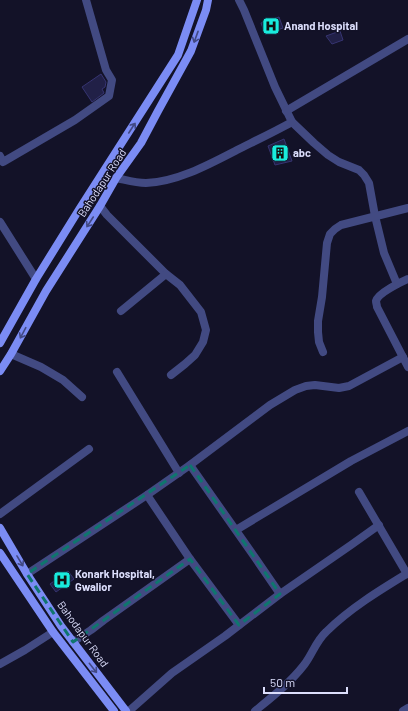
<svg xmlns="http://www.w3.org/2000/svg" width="408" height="711" viewBox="0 0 408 711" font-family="Barlow,sans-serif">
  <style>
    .building { fill: #212047; stroke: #363471 }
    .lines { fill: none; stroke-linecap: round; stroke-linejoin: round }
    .minor { stroke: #424a82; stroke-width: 8 }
    .tertiary { stroke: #424a82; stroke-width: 8 }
    .secondary { stroke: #7b8cf4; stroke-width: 8 }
    .oneway { stroke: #424984 }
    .marked { fill: none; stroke: #0f766e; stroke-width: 3; stroke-dasharray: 8 5; stroke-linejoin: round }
    .labels { text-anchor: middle; stroke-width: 3; stroke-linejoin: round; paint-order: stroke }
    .poi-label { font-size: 11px; font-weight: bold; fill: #dcdefc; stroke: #131228; text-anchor: start }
    .street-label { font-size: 11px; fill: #dcdefc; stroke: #131228 }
  </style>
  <rect width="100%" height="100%" fill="#131228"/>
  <g class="building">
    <polygon points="279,17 283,28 265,34 261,23"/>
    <polygon points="340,31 343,40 332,44 326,36"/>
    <polygon points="101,74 106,82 105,87 102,89 104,93 92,102 82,87"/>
    <polygon points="284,139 292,161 275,165 268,146"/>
    <polygon points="68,571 74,579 56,592 50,584"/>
  </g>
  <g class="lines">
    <g class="minor">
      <polyline points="239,0 244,10 275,87 292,122 314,143 328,155 339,162 359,170 364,175 369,183 375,216 384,253 397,284"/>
      <polyline points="286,111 408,39"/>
      <polyline points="0,156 3,162 75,120 109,96 112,80 106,70 86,0"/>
      <path d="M116 178C126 180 135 183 146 183 177 182 210 164 237 150 255 141 274 132 292 122"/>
      <polyline points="100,206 107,215 166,274 180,285 201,312 206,330 203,342 195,355 185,364 171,375"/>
      <polyline points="0,222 36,279"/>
      <path d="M408 279C401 282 378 293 376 301 376 303 377 305 377 307L408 367"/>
      <polyline points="121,311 166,274"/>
      <polyline points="323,352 319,342 318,332 318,321 322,297 327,243 330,234 335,229 341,225 408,208"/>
      <polyline points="11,354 41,367 63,380 82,397"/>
      <polyline points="117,372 179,473"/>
      <polyline points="190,465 256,559 280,594"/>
      <polyline points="359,492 407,574"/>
      <polyline points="147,495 190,559 239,625"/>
      <polyline points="0,514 89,449"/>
      <polyline points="236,530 351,461 408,431"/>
      <polyline points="27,574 147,495 190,465 270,405 295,390 306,386 315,385 339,388 349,386 403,357"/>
      <polyline points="73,642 91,630 104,620 190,559"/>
      <polyline points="129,711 172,673 225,636 280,594 351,545 379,525"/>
      <path d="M255 711C272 697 290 683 304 665 312 655 316 641 326 632 349 609 380 590 408 573"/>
      <polyline points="403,711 408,708"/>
    </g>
    <polyline class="tertiary" points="0,664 25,650 53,632"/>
    <g class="secondary">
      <polyline points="0,343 36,279 80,208 178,55 197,0"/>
      <polyline points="0,371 11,354 46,291 100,206 116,178 141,143 158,111 191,51 206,10 208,0"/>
      <polyline points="0,528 27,574 61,626 126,711"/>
      <polyline points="0,553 53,632 114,711"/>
    </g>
  </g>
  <defs><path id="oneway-shaft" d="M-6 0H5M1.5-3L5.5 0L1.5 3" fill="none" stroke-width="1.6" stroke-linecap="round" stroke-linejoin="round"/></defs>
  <g class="oneway">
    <use href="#oneway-shaft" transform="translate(196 37) rotate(110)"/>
    <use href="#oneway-shaft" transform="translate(132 128) rotate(-57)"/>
    <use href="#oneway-shaft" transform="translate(90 222) rotate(123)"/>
    <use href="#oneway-shaft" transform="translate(23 333) rotate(118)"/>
    <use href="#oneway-shaft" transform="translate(20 561) rotate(59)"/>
    <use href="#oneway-shaft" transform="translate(93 668) rotate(52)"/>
  </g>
  <path class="marked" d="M190 465 280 594 239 625 190 559 73 642 27 574Z"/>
  <defs>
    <symbol id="hospital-square" viewBox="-11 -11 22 22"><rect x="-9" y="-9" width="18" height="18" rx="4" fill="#19ebdd" stroke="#131228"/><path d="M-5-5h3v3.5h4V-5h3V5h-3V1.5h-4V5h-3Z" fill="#111"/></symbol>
    <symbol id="building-square" viewBox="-11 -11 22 22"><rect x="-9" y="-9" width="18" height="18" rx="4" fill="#19ebdd" stroke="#131228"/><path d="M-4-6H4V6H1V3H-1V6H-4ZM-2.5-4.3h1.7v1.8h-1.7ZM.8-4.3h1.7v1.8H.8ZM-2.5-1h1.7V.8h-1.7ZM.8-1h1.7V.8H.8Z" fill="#111"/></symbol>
  </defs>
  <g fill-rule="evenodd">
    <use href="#hospital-square" x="261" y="16" width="20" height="20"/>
    <use href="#building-square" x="270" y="143" width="20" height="20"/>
    <use href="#hospital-square" x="52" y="570" width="20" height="20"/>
  </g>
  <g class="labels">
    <g class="poi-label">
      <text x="284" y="30">Anand Hospital</text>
      <text x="293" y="157">abc</text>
      <text x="75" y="578">Konark Hospital,<tspan x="75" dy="13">Gwalior</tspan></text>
    </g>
    <g class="street-label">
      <text transform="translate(102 183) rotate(-57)" y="4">Bahodapur Road</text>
      <text transform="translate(83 634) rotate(54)" y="4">Bahodapur Road</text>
    </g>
  </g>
  <path d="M264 687v6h83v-6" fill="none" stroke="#dcdefc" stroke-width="2"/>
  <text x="270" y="687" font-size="12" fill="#dcdefc" stroke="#131228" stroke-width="3" paint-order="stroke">50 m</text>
</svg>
